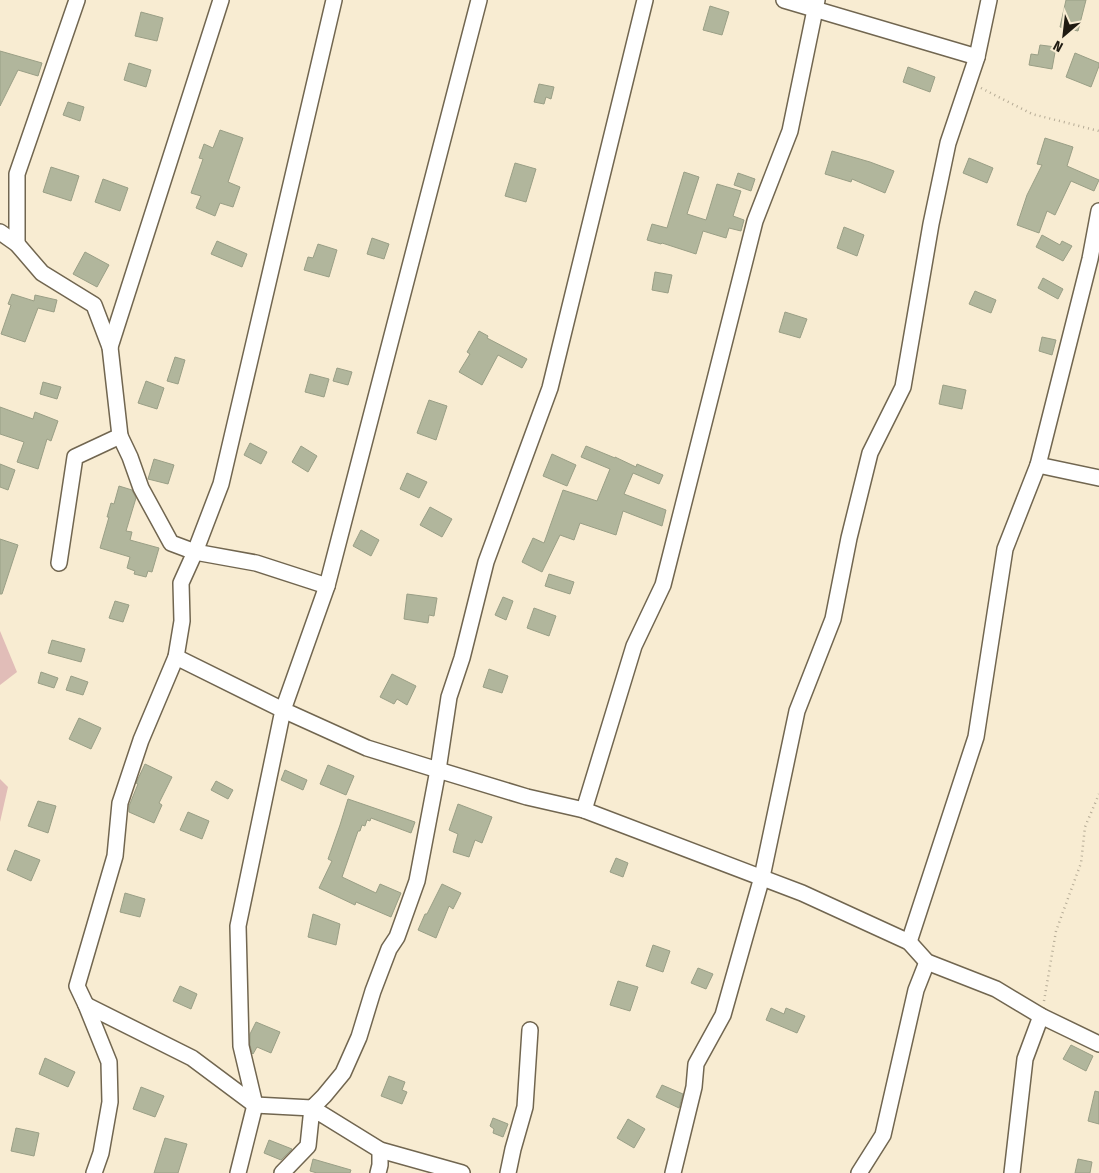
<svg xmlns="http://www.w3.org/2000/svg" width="1099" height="1173" viewBox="0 0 1099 1173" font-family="'Fira Sans Condensed',sans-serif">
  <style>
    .green { fill: #e1bdb8 }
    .building { fill: #b1b69c; stroke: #9a9f86 }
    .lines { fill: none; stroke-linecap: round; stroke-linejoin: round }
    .street-casing { stroke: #716650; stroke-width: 18 }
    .path { stroke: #b5ab96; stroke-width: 2.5; stroke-dasharray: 1 4; stroke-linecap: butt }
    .street { stroke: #fff; stroke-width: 15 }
  </style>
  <rect width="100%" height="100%" fill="#f8ecd2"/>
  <g class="green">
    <polygon points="0,631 17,672 0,685"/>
    <polygon points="0,779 8,787 0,822"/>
  </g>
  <g class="building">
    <polygon points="1066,0 1086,0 1078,31 1060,27"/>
    <polygon points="710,6 729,12 722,35 703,30"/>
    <polygon points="141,12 163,18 157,41 135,36"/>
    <polygon points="1040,45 1056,47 1052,69 1029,65 1031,54 1038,55"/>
    <polygon points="0,51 42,63 38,76 18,70 0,106"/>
    <polygon points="1075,53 1099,63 1099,66 1091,87 1066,77"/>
    <polygon points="129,63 151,70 146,87 124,80"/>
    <polygon points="908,67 935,77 930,92 903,82"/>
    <polygon points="539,84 554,87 551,99 546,97 544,104 534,102"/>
    <polygon points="68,102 84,107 80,121 63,115"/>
    <polygon points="220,130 243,138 228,182 240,187 233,207 220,203 215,216 196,208 201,196 191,193 203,159 199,158 204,144 213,148"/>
    <polygon points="1045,138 1073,147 1067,166 1099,180 1094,191 1071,181 1055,215 1047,211 1039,233 1017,225 1027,195 1042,165 1037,164"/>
    <polygon points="832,151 870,162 894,171 885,193 852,179 851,182 825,174"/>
    <polygon points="969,158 993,168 987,183 963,173"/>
    <polygon points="515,163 536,169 526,202 505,196"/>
    <polygon points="51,167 79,176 71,201 43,192"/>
    <polygon points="684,172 699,177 687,214 706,220 717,184 741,191 733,216 744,220 741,231 729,228 726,238 703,231 696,254 662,243 661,244 647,240 652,224 667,228"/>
    <polygon points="738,173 755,179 751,191 734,185"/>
    <polygon points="103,179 128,188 120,211 95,202"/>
    <polygon points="844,227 864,235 857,256 837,248"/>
    <polygon points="1042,235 1060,245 1062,241 1072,246 1063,261 1036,247"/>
    <polygon points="372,238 389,244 384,259 367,254"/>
    <polygon points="217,241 247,254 242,267 211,254"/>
    <polygon points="318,244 337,250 329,277 304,270 308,257 313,258"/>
    <polygon points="85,252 109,265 97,287 73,274"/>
    <polygon points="655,272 672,275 668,293 652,290"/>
    <polygon points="1043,278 1063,289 1058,299 1038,288"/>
    <polygon points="975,291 996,300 991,313 969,304"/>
    <polygon points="12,294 34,301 35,295 57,300 54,312 38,308 25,342 1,334 11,305 8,304"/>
    <polygon points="785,312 807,319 800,338 779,332"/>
    <polygon points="479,331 488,336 487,338 527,359 522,368 498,355 482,385 459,372 470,354 467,352"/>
    <polygon points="1042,337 1056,340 1052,355 1039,351"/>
    <polygon points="175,357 185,360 178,384 167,381"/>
    <polygon points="337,368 352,372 348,385 333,381"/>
    <polygon points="310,374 329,379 324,397 305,392"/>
    <polygon points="146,381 164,388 157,409 138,403"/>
    <polygon points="43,382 61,387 57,399 40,394"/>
    <polygon points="943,385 966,390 962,409 939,404"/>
    <polygon points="429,400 447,406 436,440 417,433"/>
    <polygon points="0,407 33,419 35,412 58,421 51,441 47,439 38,469 17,462 24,442 0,434"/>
    <polygon points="250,443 267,452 261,464 244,455"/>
    <polygon points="301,446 317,456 308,472 292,462"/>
    <polygon points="586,446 615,458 615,457 636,467 637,464 663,475 659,484 633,473 624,494 666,510 662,526 623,511 616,535 580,523 574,540 560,535 542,572 522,562 533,538 544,543 563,490 597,501 610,469 581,457"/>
    <polygon points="552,454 576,465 567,486 543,476"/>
    <polygon points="154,459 174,465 168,484 148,479"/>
    <polygon points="0,464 15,470 8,490 0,487"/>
    <polygon points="407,473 427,482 419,498 400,489"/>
    <polygon points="119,486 132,490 136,498 126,531 132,532 130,540 159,548 152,572 148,571 146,577 134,574 135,571 127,568 130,557 100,548 109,517 107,517 111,503 114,504"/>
    <polygon points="430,507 452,519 442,537 420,525"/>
    <polygon points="361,530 379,540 371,556 353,546"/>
    <polygon points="0,539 18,545 2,594 0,594"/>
    <polygon points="549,574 574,582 570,594 545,586"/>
    <polygon points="407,594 437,598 434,616 429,615 428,623 404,619"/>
    <polygon points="503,597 513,601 506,620 495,615"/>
    <polygon points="115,601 129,605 123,622 109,618"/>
    <polygon points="534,608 556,616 549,636 527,628"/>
    <polygon points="52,640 85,649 81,662 48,653"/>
    <polygon points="489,669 508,676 502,693 483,687"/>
    <polygon points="41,672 58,678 54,688 38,683"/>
    <polygon points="392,674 416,686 407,705 397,699 394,704 380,697"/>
    <polygon points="71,676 88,682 83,695 66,690"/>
    <polygon points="79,718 101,728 91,749 69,739"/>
    <polygon points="145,764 172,777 159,803 162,805 154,823 129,812 129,806 138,784 136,783"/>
    <polygon points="328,765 354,776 346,795 320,784"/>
    <polygon points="285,770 307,780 303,790 281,780"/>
    <polygon points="216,781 233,790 228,799 211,790"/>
    <polygon points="348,799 415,822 411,833 371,818 370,821 367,820 365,826 362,825 360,831 358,831 342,877 376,893 380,884 401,893 391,917 356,902 355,905 319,888 332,861 328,859 340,825"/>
    <polygon points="38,801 56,806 48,833 28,826"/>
    <polygon points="458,804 492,817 482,843 475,840 469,857 453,852 458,834 449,830"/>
    <polygon points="188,812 209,821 202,839 180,830"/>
    <polygon points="15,850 40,860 31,881 7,870"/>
    <polygon points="616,858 628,863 623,877 610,872"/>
    <polygon points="442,884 461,893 453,909 449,906 436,938 418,930 425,914 427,914"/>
    <polygon points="125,893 145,899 140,917 120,912"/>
    <polygon points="313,914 340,924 336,945 308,937"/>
    <polygon points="653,945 670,951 663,972 646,966"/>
    <polygon points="698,968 713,974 706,989 691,983"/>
    <polygon points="618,981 638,987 630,1011 610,1005"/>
    <polygon points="180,986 197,994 191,1009 173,1001"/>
    <polygon points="771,1008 784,1014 786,1008 805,1016 797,1033 766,1020"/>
    <polygon points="256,1022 280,1032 271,1053 257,1047 253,1054 252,1053 250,1045 250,1034"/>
    <polygon points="1071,1045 1093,1056 1086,1071 1063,1059"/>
    <polygon points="45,1058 75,1072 68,1087 39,1074"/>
    <polygon points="389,1076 405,1082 402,1090 407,1092 402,1104 381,1096"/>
    <polygon points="662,1085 683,1094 679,1108 656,1097"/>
    <polygon points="141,1087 164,1096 155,1117 133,1109"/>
    <polygon points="1095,1091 1099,1092 1099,1124 1088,1121"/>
    <polygon points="493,1118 508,1124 503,1137 493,1133 494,1129 490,1126"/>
    <polygon points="628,1119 645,1129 634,1148 617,1138"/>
    <polygon points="16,1128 39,1133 34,1156 11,1151"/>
    <polygon points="165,1138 187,1144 178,1173 154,1173"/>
    <polygon points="269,1140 292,1149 281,1160 264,1153"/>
    <polygon points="313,1159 351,1170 350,1173 317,1173 310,1171"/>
    <polygon points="1078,1159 1092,1162 1090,1173 1075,1173"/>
  </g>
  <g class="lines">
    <defs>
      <g id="street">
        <polyline points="479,0 327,586 283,710 367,748 438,770 527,797 584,810 802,893 909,942 927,962 996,989 1041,1016 1099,1044"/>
        <polyline points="784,0 977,57"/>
        <polyline points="1099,211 1090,259 1038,465 1099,478"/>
        <polyline points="0,232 17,244 42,273 94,305 110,347 120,436 75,457 59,563"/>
        <polyline points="17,244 17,174 77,0"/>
        <polyline points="110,347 221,0"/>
        <polyline points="120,436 130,457 141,488 171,543 195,552 256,563 327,586"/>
        <polyline points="176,657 283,710 238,926 241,1046 255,1105 238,1173"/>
        <polyline points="584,810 634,646 663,585 755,221 790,131 817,0"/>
        <polyline points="909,942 976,737 1005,549 1038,465"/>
        <polyline points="86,1005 192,1058 255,1105 312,1108 324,1096 343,1073 359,1037 373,991 389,949 397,937 417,881 438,770 449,697 462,658 486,562 550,388 645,0"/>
        <polyline points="94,1173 101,1153 110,1102 109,1062 86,1005 77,986 115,856 120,803 141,740 176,657 182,621 181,583 195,552 221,484 334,0"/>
        <polyline points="282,1173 308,1146 312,1108 380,1150 462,1173"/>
        <polyline points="378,1173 380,1165 380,1150"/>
        <polyline points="508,1173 513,1149 525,1107 530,1030"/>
        <polyline points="673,1173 694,1087 696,1064 723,1015 762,877 797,711 833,619 849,538 870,453 903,387 931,224 948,143 977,57 989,0"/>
        <polyline points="859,1173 883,1135 916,990 927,962"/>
        <polyline points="1012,1173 1025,1059 1041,1016"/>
      </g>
    </defs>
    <use href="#street" class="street-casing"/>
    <g class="path">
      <polyline points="981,88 1032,114 1099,131"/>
      <polyline points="1044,1001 1056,931 1081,863 1085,827 1099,794"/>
    </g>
    <use href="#street" class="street"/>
  </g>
  <g transform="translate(1064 35) rotate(208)" stroke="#f8ecd2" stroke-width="4" paint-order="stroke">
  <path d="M0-4L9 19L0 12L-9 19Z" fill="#1e1a11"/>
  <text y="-8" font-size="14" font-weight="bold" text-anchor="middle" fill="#1e1a11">N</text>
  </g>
</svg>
